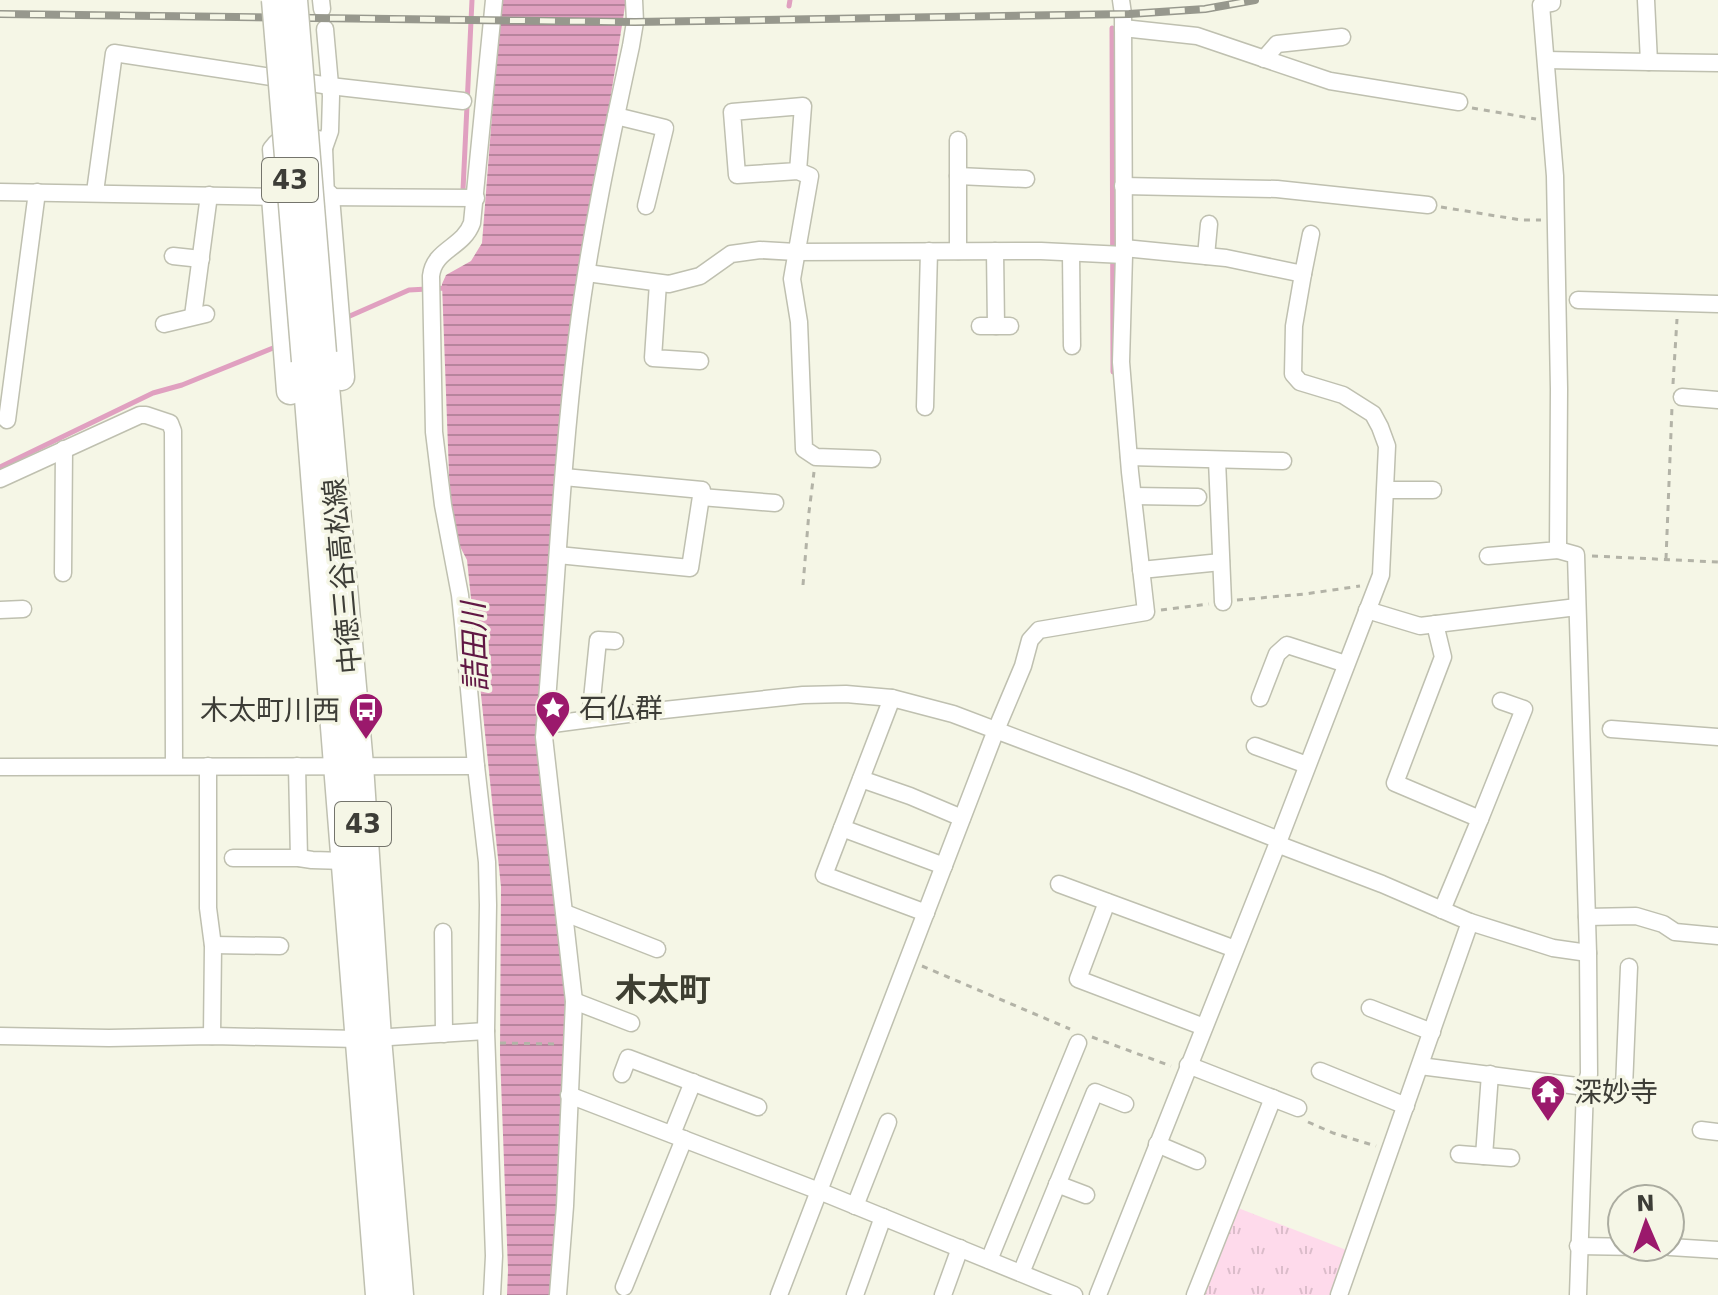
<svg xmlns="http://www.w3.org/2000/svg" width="1718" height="1295" viewBox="0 0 1718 1295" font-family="'DejaVu Sans','Noto Sans JP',sans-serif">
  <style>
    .park { fill: url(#park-tufts) }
    .water { fill: url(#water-rules) }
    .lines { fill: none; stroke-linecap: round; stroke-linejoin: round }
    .stream { stroke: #e0a0c0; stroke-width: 5 }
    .minor-casing { stroke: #bfc0b0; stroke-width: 19 }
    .primary-casing { stroke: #bfc0b0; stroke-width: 29 }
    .path { stroke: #b3b3a7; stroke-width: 3; stroke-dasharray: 6 6; stroke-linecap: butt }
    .minor { stroke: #fff; stroke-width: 16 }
    .primary { stroke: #fff; stroke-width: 26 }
    .rail-casing { stroke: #97988d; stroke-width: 8 }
    .rail { stroke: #f5f6e6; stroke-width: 5; stroke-dasharray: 15; stroke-linecap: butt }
    .primary-bridge-casing { stroke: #bfc0b0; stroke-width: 29; stroke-linecap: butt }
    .primary-bridge { stroke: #fff; stroke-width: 26 }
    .labels { text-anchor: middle; stroke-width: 7; stroke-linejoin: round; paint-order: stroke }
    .shield { fill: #f5f6e6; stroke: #74746c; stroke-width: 2 }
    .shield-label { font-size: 26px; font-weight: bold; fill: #3d3d37 }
    .street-label { font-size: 28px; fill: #3d3d37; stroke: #f5f6e6 }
    .poi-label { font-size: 28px; fill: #3d3d37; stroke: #f5f6e6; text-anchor: start }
    .water-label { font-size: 30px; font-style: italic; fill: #611744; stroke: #f5f6e6 }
    .quarter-label { font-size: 32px; font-weight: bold; fill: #3e3f32; stroke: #f5f6e6 }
  </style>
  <defs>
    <pattern id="park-tufts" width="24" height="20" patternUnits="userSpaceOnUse" patternTransform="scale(2)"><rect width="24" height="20" fill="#fedaeb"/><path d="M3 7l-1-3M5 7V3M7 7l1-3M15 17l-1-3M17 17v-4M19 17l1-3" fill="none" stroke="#dbbcca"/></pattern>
    <pattern id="water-rules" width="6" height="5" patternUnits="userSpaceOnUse" patternTransform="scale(2)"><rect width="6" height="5" fill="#e0a0c0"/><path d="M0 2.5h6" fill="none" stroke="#b7849d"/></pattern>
  </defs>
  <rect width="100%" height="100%" fill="#f5f6e6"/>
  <polygon class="park" points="1233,1206 1349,1251 1333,1295 1198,1295"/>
  <polygon class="water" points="501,0 626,0 572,341 540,736 569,1001 554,1295 507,1295 508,1270 500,1054 501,887 467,560 451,529 442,284 446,275 471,261 482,243"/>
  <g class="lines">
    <g class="stream">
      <polyline points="789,6 790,0"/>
      <polyline points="1112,28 1113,372"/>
      <polyline points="463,190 472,0"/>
      <polyline points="343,319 409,290 446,288"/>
      <polyline points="0,467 153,393 182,385 278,346"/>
    </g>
    <defs>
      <g id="minor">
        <polyline points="321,0 322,9"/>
        <polyline points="1123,28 1197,36 1330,81 1459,102"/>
        <polyline points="1264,59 1277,44 1342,37"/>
        <polyline points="1546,60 1649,62 1646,0"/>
        <polyline points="1649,62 1718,63"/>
        <polyline points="616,116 665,128 646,206"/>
        <polyline points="958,140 958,251"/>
        <polyline points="324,148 330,131 331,96 325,29"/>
        <polyline points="798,171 737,175 732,112 803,106 798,171 810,176 792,279 799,322 804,449 816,457 872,459"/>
        <polyline points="958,176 1026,179"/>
        <polyline points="1123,186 1277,189 1428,205"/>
        <polyline points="0,192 282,197"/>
        <polyline points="95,192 114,53 330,86 463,101"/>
        <polyline points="275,197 271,149 276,143 318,139 324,148 326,197"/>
        <polyline points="318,197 476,198"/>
        <polyline points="1124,248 1226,258 1303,274 1311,234"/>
        <polyline points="995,251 996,326"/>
        <polyline points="1071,253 1072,346"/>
        <polyline points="173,256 201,259"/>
        <polyline points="1206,256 1209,224"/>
        <polyline points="587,273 669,284 700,276 731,254 760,250 796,252 1041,251 1124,255"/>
        <polyline points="658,283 653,358 700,361"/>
        <polyline points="1578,300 1718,304"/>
        <polyline points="193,316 209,195"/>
        <polyline points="164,324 206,314"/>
        <polyline points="980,326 1010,326"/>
        <polyline points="1682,397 1718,400"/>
        <polyline points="925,407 929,251"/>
        <polyline points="7,420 37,192"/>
        <polyline points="1129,457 1283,461"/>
        <polyline points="1217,460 1223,602"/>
        <polyline points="0,479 140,415 146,415 170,423 173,431 174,766"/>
        <polyline points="1386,490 1433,490"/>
        <polyline points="1133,496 1198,497"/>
        <polyline points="701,497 775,503"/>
        <polyline points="1558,550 1576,555 1588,953 1589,1074 1585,1087 1578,1295"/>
        <polyline points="558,555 690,568 702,490 564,477"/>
        <polyline points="1488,556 1558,550 1559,389 1555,176 1541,5 1552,3 1552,0"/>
        <polyline points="1141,570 1221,562"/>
        <polyline points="63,573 64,449"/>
        <polyline points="0,610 23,609"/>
        <polyline points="1367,610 1420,626 1577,607"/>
        <polyline points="1435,624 1443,657 1395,783 1480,819 1442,910"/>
        <polyline points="892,698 824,875 926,913"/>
        <polyline points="1260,698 1277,654 1287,645 1346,664"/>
        <polyline points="590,719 598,640 615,641"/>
        <polyline points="545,725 636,713 803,695 846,694 892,698 953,714 1133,782 1279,840"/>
        <polyline points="1611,729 1718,737"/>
        <polyline points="1255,746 1307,765"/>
        <polyline points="208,766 208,908 213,946 212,1036"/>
        <polyline points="297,766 299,858"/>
        <polyline points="0,767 476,766"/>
        <polyline points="861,779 910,796 962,818"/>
        <polyline points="1480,819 1524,709 1501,701"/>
        <polyline points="842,828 944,866"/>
        <polyline points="1277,844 1382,884 1470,922 1553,948 1588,953"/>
        <polyline points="233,858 299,858 312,860 345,861"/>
        <polyline points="1059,884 1235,949"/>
        <polyline points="1107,902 1078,979 1204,1027"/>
        <polyline points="565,913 657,949"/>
        <polyline points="1587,917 1636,916 1663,924 1675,932 1718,936"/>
        <polyline points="443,932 444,1034"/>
        <polyline points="213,945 280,946"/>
        <polyline points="574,1001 631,1023"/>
        <polyline points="1370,1008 1432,1032"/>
        <polyline points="0,1036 109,1038 212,1036 358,1039 486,1031"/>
        <polyline points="1188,1065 1298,1108"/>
        <polyline points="1420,1066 1585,1087 1648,1089"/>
        <polyline points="1320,1071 1406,1106"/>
        <polyline points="622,1074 628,1058 758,1107"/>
        <polyline points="1624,1088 1629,967"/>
        <polyline points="569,1095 819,1191 1074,1295"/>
        <polyline points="1701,1130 1718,1132"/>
        <polyline points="672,1134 693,1082"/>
        <polyline points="1157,1144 1197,1161"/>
        <polyline points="1459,1154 1484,1156 1490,1074"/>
        <polyline points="1484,1156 1511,1158"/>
        <polyline points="1057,1184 1086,1195"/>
        <polyline points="1645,1199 1645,1196"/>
        <polyline points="855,1206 888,1122"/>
        <polyline points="1578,1246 1641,1247"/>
        <polyline points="1670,1247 1718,1250"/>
        <polyline points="989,1260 1078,1043"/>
        <polyline points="1021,1273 1095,1092 1125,1104"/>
        <polyline points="624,1287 684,1139"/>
        <path d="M492 1295 494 1256 486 1031 488 905 487 862 476 766 463 624 460 595 443 505 434 432 431 276C434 249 463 248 472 223L494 0"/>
        <path d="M558 1295 565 1206 574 1001 544 737 545 725C556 596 561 467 577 338 589 240 610 143 631 46L635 22 634 0"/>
        <polyline points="779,1295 996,730 1023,666 1030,640 1039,630 1146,612 1130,472 1121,362 1124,255 1123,14 1121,0"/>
        <polyline points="855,1295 883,1217"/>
        <polyline points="943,1295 960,1248"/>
        <polyline points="1098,1295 1279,840 1381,575 1387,446 1380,427 1373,414 1343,395 1300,382 1293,374 1294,326 1303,274"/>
        <polyline points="1195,1295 1273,1098"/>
        <polyline points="1339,1295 1470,922"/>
      </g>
      <g id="primary">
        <polyline points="275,197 290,391"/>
        <polyline points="326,197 341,377"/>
        <polyline points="323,353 360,765 378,1038 400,1295"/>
        <polyline points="305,361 379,1295"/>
      </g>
    </defs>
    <use href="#minor" class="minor-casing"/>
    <use href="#primary" class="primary-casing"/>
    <g class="path">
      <polyline points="1472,108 1536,119"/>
      <polyline points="1441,207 1521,220 1541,220"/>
      <polyline points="1673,384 1677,319"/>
      <polyline points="1592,556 1718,562"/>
      <polyline points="1666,559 1672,407"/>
      <polyline points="803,585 809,512 814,472"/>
      <polyline points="1237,600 1305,594 1360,586"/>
      <polyline points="1161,610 1209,604"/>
      <polyline points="922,966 1070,1029"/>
      <polyline points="1092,1037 1171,1066"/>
      <polyline points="500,1043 556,1044"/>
      <polyline points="1308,1122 1333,1133 1376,1146"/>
    </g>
    <use href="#minor" class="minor"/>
    <use href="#primary" class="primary"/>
    <defs>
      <polyline id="rail" points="0,14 635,22 1129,14 1205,9 1255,0"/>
    </defs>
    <use href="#rail" class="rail-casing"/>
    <use href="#rail" class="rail"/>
    <defs>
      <g id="primary-bridge">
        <polyline points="275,0 305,361"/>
        <polyline points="294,0 323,353"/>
      </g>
    </defs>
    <use href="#primary-bridge" class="primary-bridge-casing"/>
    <use href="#primary-bridge" class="primary-bridge"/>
  </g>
  <defs>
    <symbol id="sight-pin" viewBox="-11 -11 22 30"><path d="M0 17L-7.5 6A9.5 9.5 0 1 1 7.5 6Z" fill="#9b196c" stroke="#f5f6e6"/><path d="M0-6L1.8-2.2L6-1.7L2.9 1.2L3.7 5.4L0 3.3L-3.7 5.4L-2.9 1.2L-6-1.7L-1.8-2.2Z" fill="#fff"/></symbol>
    <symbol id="bus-pin" viewBox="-11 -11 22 30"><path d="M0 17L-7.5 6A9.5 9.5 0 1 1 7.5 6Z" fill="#9b196c" stroke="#f5f6e6"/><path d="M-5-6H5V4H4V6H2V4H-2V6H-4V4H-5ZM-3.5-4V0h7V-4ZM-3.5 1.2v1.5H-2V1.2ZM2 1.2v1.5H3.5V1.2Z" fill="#fff"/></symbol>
    <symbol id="temple-pin" viewBox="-11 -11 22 30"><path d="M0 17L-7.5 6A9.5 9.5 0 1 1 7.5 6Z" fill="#9b196c" stroke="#f5f6e6"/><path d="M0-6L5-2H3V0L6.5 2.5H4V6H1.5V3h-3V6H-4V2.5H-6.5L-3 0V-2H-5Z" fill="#fff"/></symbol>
  </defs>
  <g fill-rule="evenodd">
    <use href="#sight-pin" x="533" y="688" width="40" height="54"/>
    <use href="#bus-pin" x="346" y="690" width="40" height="54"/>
    <use href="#temple-pin" x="1528" y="1072" width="40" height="54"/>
  </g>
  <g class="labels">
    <g class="shield">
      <rect x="262" y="158" width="56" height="44" rx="6"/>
      <rect x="335" y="802" width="56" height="44" rx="6"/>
    </g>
    <g class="shield-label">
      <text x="290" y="189">43</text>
      <text x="363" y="833">43</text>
    </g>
    <g class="street-label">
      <text transform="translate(342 576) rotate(-95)" y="10">中徳三谷高松線</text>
    </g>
    <g class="poi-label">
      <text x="579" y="718">石仏群</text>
      <text x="340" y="720" text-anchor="end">木太町川西</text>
      <text x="1574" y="1102">深妙寺</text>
    </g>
    <g class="water-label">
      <text transform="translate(475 647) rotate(-92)" y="10">詰田川</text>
    </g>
    <g class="quarter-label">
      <text x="663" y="1001">木太町</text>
    </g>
  </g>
  <g transform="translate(1646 1223) rotate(358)"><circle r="38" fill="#f5f6e6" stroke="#abaca0" stroke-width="2"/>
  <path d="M0-6L14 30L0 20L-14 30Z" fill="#9b196c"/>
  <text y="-12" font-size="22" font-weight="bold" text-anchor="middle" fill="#3d3d37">N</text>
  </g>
</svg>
